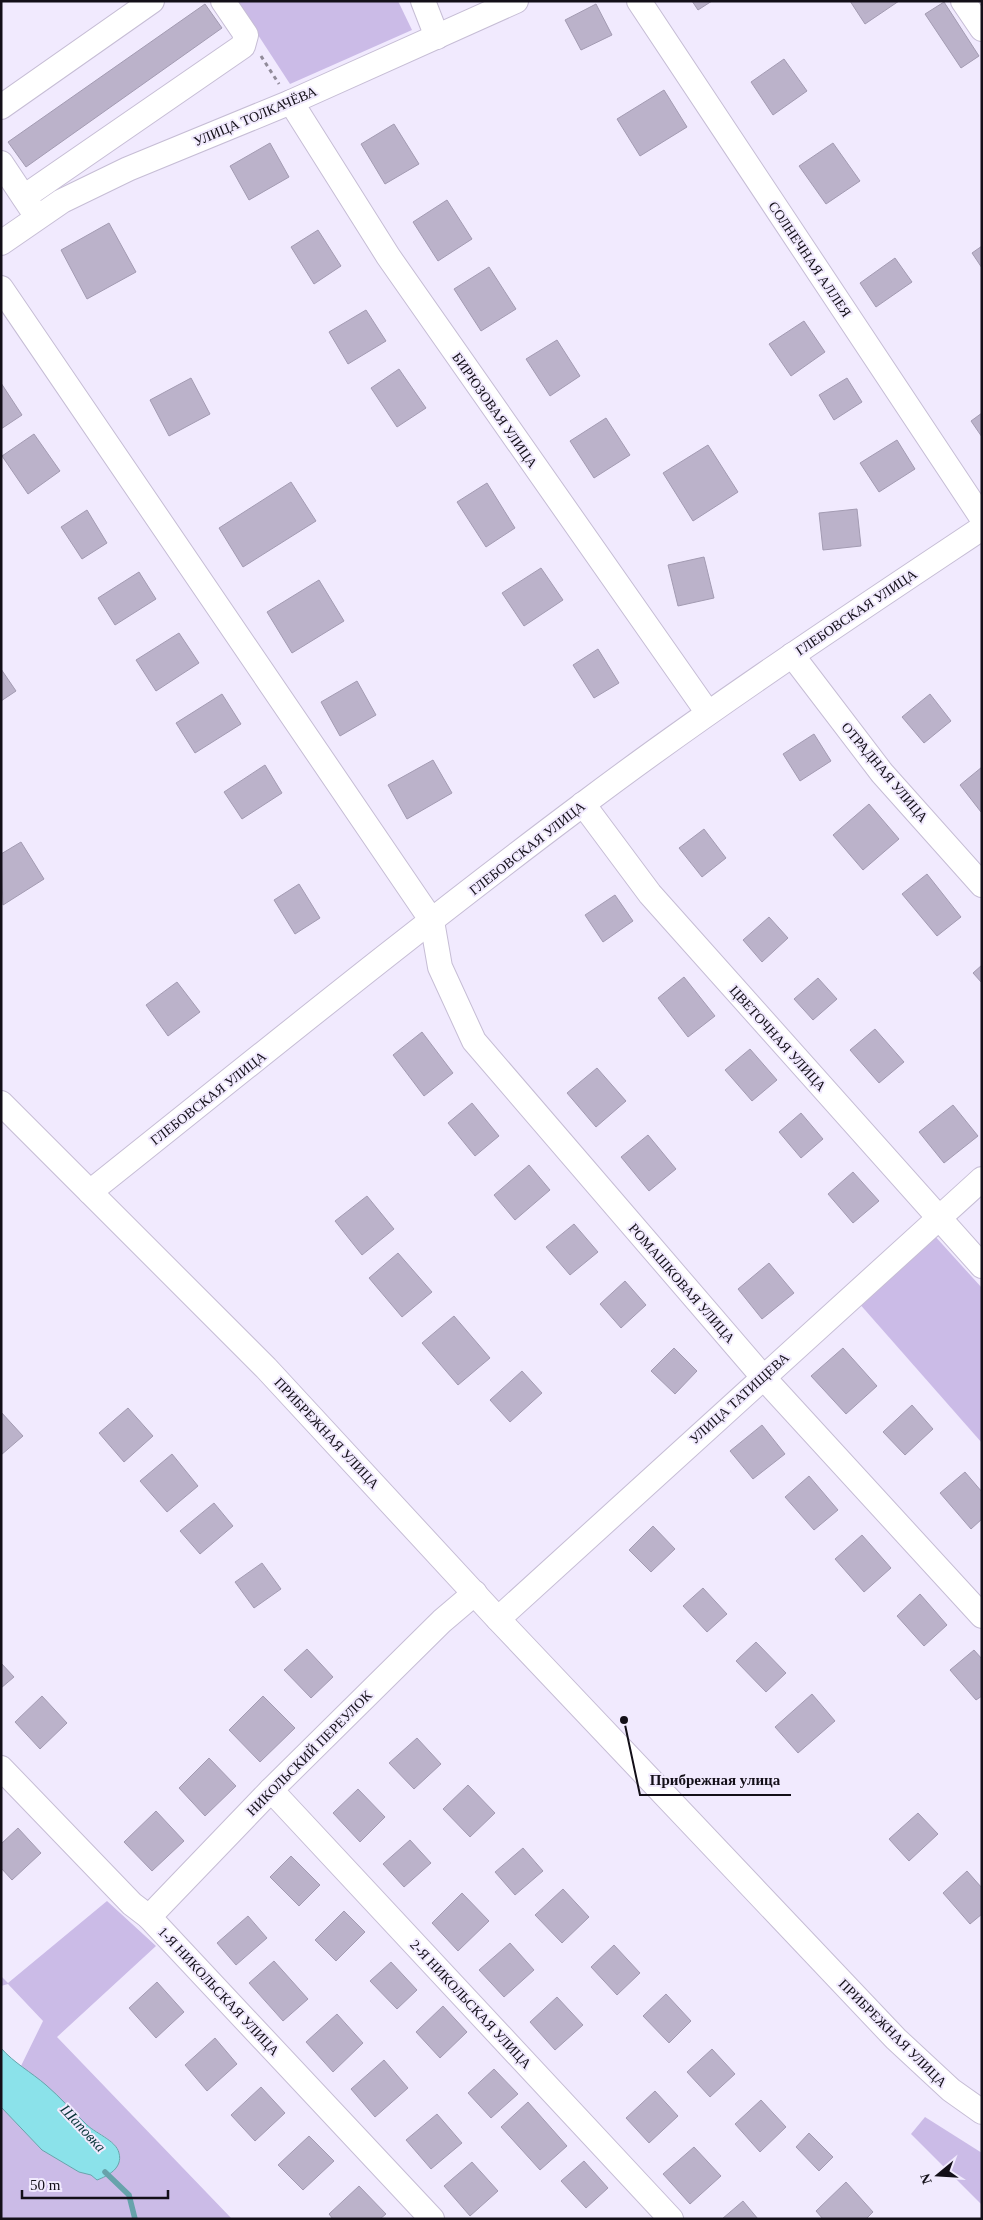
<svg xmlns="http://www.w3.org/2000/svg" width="983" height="2220" viewBox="0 0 983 2220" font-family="Georgia,serif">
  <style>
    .green { fill: #cbbbe7 }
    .water { fill: #8be2ea; stroke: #67a3ab }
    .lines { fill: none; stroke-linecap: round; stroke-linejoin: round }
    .stream { stroke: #67a3ab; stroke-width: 5.5 }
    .building { fill: #bbb2ca; stroke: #a39bb2 }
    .minor-casing { stroke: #c6bdd5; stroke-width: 26 }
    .path { stroke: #918b9a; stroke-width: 3; stroke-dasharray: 4 4; stroke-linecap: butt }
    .minor { stroke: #fff; stroke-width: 24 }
    .labels { text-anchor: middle; stroke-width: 4; stroke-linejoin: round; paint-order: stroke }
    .street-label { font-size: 14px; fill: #130f18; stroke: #f1eafe }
    .water-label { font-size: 15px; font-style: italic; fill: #083438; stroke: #f1eafe }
    .leader { fill: none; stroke: #130f18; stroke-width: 2 }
    .callout-dot { fill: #130f18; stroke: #f1eafe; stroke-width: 2 }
    .callout-label { font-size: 15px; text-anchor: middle; font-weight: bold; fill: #130f18; stroke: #f1eafe; stroke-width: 4; stroke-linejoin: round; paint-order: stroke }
  </style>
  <rect width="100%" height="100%" fill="#f1eafe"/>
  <g class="green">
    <polygon points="236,1 398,1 412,30 290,84"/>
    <polygon points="933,1234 982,1288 982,1443 858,1302"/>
    <path d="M107 1901 156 1946 57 2037 232 2219H1V2107L42 2150 79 2172 91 2175 97 2180C106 2174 121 2169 120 2156 119 2142 97 2133 87 2125 64 2107 45 2083 21 2066L43 2021 8 1984 1 1986V1976L8 1983Z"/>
    <polygon points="925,2117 982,2153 982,2205 911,2134"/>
  </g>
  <path class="water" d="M1 2048C14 2063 31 2072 46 2085 60 2097 72 2111 85 2123 94 2133 116 2140 119 2153 123 2168 108 2176 97 2180L91 2175 79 2172 42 2150 1 2107Z"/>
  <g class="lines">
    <polyline class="stream" points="105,2172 129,2195 135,2219"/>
  </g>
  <g class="building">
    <polygon points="692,1 712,1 698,10"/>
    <polygon points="850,1 899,1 865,24"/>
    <polygon points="944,2 979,56 961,68 925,14"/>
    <polygon points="205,4 222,28 26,167 8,142"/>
    <polygon points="596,4 612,35 581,50 565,20"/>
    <polygon points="784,59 807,91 773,115 751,82"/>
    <polygon points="664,90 687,127 640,156 617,119"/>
    <polygon points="394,124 419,164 385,184 361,144"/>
    <polygon points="270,143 289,177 249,200 230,166"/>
    <polygon points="833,143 860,181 826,204 799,166"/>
    <polygon points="447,200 472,239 438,261 413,222"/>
    <polygon points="109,223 136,272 87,299 61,250"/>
    <polygon points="318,230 341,266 314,284 291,247"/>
    <polygon points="982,246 982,268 972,253"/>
    <polygon points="895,258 912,282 876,307 860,283"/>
    <polygon points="489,267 516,309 481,331 454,289"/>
    <polygon points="366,310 386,341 348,364 329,332"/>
    <polygon points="804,321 825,352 791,376 769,344"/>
    <polygon points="557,340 580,376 550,396 526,359"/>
    <polygon points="399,369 426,408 397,427 371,388"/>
    <polygon points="191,378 210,414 169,436 150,400"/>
    <polygon points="847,378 862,402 834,420 819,395"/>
    <polygon points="1,383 22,415 1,429"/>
    <polygon points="982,413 982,437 971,421"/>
    <polygon points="606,418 630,455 594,478 570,441"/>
    <polygon points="34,434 60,471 28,494 2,456"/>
    <polygon points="897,440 915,469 879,492 860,463"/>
    <polygon points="708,445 738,492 693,521 663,473"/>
    <polygon points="291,482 316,521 243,567 219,528"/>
    <polygon points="487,483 515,528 486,547 457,502"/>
    <polygon points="857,509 861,546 823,550 819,513"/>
    <polygon points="87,510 107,543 82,559 61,527"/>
    <polygon points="704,557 714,598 678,606 668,565"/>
    <polygon points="541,568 563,600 524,626 502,593"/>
    <polygon points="139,572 156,599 115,625 98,598"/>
    <polygon points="319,580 344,621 292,653 267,612"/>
    <polygon points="179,633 199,663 156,691 136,660"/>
    <polygon points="598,649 619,683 594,698 573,665"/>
    <polygon points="1,669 16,691 1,701"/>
    <polygon points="357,681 376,715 340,736 321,702"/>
    <polygon points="222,694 241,724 195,753 176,723"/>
    <polygon points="930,694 951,721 924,743 902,717"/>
    <polygon points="814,734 831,761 800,781 783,754"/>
    <polygon points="433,760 452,793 407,819 388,785"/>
    <polygon points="265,765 282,793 242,819 224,792"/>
    <polygon points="982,767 982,811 981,812 960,785"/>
    <polygon points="869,804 899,839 863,870 833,835"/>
    <polygon points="704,829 726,858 702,877 679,848"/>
    <polygon points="21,842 44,879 3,905 1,854"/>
    <polygon points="927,874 961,917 937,936 902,894"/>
    <polygon points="299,884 320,918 295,934 274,900"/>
    <polygon points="615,895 633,921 603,942 585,915"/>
    <polygon points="769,917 788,938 762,962 743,940"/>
    <polygon points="982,965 982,983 973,973"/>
    <polygon points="684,977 715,1016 688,1037 658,998"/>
    <polygon points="818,978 837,999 813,1020 794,999"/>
    <polygon points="177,982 200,1012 168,1036 146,1005"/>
    <polygon points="875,1029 904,1062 879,1083 850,1050"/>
    <polygon points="422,1032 453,1073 424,1096 393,1055"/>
    <polygon points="750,1049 777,1080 752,1101 725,1070"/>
    <polygon points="597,1068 626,1101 596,1127 567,1093"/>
    <polygon points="472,1103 499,1136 475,1156 448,1123"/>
    <polygon points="953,1105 978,1136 944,1163 919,1132"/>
    <polygon points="801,1113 823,1139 801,1158 779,1132"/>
    <polygon points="648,1135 676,1169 649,1191 621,1157"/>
    <polygon points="529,1165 550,1190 515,1220 494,1195"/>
    <polygon points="853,1172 879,1201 853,1223 828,1194"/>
    <polygon points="367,1196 394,1229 362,1255 335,1221"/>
    <polygon points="574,1224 598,1252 570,1275 546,1247"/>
    <polygon points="398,1253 432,1292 402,1317 369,1278"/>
    <polygon points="769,1263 794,1293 762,1319 738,1289"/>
    <polygon points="625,1281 646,1305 621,1328 600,1304"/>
    <polygon points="454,1316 490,1358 458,1385 422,1343"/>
    <polygon points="674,1348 697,1371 675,1394 651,1371"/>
    <polygon points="843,1348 877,1386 846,1414 811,1376"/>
    <polygon points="522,1371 542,1393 510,1422 490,1400"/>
    <polygon points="912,1405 933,1429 905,1455 883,1432"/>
    <polygon points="128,1408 153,1436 124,1462 99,1433"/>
    <polygon points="1,1412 23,1436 1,1455"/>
    <polygon points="762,1425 785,1454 753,1479 730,1451"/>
    <polygon points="172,1454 198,1486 167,1512 140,1481"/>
    <polygon points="965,1472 982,1492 982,1519 971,1529 940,1493"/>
    <polygon points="809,1476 838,1510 814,1530 785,1497"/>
    <polygon points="214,1503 233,1526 200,1554 180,1531"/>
    <polygon points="653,1526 675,1549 651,1572 629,1550"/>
    <polygon points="862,1535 891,1568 864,1592 835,1559"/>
    <polygon points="262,1563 281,1589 254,1608 235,1582"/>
    <polygon points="703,1588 727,1614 707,1632 683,1606"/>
    <polygon points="920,1594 947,1625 924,1646 897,1616"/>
    <polygon points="756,1642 786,1673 766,1692 736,1661"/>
    <polygon points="307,1649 333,1677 311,1698 284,1670"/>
    <polygon points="974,1650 982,1659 982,1696 976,1700 950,1670"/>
    <polygon points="1,1663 14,1677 1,1688"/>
    <polygon points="812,1694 835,1721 798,1753 775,1727"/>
    <polygon points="42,1696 67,1723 40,1749 15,1722"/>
    <polygon points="263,1696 295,1728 260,1762 229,1730"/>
    <polygon points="417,1738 441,1764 414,1789 389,1763"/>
    <polygon points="209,1758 236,1786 205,1816 179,1788"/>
    <polygon points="468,1785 495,1813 470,1837 443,1809"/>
    <polygon points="358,1789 385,1817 360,1842 333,1813"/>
    <polygon points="156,1811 184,1841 152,1871 124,1842"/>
    <polygon points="918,1813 938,1834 909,1861 889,1839"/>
    <polygon points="18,1828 41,1853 12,1880 1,1868 1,1844"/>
    <polygon points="410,1840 431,1863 404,1887 383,1864"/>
    <polygon points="523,1848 543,1871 515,1895 495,1872"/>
    <polygon points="291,1856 320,1885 299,1906 270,1877"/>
    <polygon points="967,1871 982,1888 982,1914 970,1924 943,1893"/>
    <polygon points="563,1889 589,1917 562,1943 535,1915"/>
    <polygon points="462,1893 489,1921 458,1951 432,1923"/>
    <polygon points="344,1911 365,1932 336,1961 315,1940"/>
    <polygon points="248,1916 267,1938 236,1965 217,1943"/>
    <polygon points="510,1943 534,1970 504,1997 479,1970"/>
    <polygon points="614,1945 640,1973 617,1995 591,1967"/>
    <polygon points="274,1961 308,1999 283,2021 249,1983"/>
    <polygon points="391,1962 417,1990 397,2009 370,1981"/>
    <polygon points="157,1982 184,2012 156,2038 129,2008"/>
    <polygon points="666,1994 691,2021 669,2043 643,2016"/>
    <polygon points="557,1997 583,2025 555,2050 530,2022"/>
    <polygon points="443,2006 467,2032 440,2058 416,2032"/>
    <polygon points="337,2014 363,2043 333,2072 306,2042"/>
    <polygon points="215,2038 237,2064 207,2091 185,2065"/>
    <polygon points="712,2049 735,2074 710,2097 687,2072"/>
    <polygon points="384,2060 408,2088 375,2117 351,2089"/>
    <polygon points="494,2069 518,2094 491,2118 468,2093"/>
    <polygon points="261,2087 285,2113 255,2141 231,2115"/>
    <polygon points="655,2091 678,2116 649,2143 626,2118"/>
    <polygon points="761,2100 786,2127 760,2152 735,2124"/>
    <polygon points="528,2102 567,2146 540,2170 501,2127"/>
    <polygon points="437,2114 462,2143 431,2169 406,2140"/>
    <polygon points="809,2133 833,2157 819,2171 796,2147"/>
    <polygon points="309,2136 334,2161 303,2190 278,2165"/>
    <polygon points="694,2147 721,2176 690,2204 663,2174"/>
    <polygon points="584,2161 608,2188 586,2208 561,2181"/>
    <polygon points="472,2162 498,2191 470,2216 444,2186"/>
    <polygon points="846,2182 873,2212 866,2219 823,2219 816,2211"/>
    <polygon points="359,2186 386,2214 380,2219 333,2219 329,2214"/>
    <polygon points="743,2201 758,2219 722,2219"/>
  </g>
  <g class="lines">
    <defs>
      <g id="minor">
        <polyline points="423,1 437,37"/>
        <polyline points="639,1 982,518"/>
        <polyline points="963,1 982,29"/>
        <polyline points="291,102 388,256 708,713"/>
        <polyline points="1,107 152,1"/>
        <polyline points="1,163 33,211"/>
        <polyline points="24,197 243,46 246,35 223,1"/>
        <polyline points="1,243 62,201 128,169 291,102 516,1"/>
        <polyline points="1,288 432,921 440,967 474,1041 763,1377 982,1616"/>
        <polyline points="792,655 882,773 982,885"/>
        <polyline points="583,804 650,894 982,1266"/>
        <polyline points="1,1103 266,1368 498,1619 896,2039 951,2090 982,2112"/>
        <path d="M90 1192C253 1062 415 930 582 805 712 707 847 618 982 528"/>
        <polyline points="498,1619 982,1179"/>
        <polyline points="1,1768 132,1904 149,1917 432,2219"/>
        <polyline points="271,1790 671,2219"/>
        <polyline points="149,1917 271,1790 442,1621 475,1593"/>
      </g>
    </defs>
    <use href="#minor" class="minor-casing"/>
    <polyline class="path" points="261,56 279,84"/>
    <use href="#minor" class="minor"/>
  </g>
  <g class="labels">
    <g class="street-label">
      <text transform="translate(255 116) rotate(-23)" y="5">УЛИЦА ТОЛКАЧЁВА</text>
      <text transform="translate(810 259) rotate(56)" y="5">СОЛНЕЧНАЯ АЛЛЕЯ</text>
      <text transform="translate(495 410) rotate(55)" y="5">БИРЮЗОВАЯ УЛИЦА</text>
      <text transform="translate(856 612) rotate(-34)" y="5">ГЛЕБОВСКАЯ УЛИЦА</text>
      <text transform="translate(885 772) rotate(50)" y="5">ОТРАДНАЯ УЛИЦА</text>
      <text transform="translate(527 848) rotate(-38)" y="5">ГЛЕБОВСКАЯ УЛИЦА</text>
      <text transform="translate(778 1038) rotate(48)" y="5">ЦВЕТОЧНАЯ УЛИЦА</text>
      <text transform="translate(208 1098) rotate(-38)" y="5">ГЛЕБОВСКАЯ УЛИЦА</text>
      <text transform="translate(682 1283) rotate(49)" y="5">РОМАШКОВАЯ УЛИЦА</text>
      <text transform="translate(739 1398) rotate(-42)" y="5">УЛИЦА ТАТИЩЕВА</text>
      <text transform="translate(327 1433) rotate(47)" y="5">ПРИБРЕЖНАЯ УЛИЦА</text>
      <text transform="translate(309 1753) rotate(-45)" y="5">НИКОЛЬСКИЙ ПЕРЕУЛОК</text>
      <text transform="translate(219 1991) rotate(47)" y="5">1-Я НИКОЛЬСКАЯ УЛИЦА</text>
      <text transform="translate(471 2004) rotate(47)" y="5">2-Я НИКОЛЬСКАЯ УЛИЦА</text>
      <text transform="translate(893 2033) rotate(45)" y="5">ПРИБРЕЖНАЯ УЛИЦА</text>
    </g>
    <g class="water-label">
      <text transform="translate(83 2128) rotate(47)" y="5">Шаповка</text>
    </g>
  </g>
  <path class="leader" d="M624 1720L640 1795H791"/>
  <circle class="callout-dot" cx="624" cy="1720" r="5"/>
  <g class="callout-label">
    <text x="715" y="1785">Прибрежная улица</text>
  </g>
  <rect width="983" height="2220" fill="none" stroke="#130f18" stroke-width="5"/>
  <g transform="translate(938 2175) rotate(252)" stroke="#f1eafe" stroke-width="4" paint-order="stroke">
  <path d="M0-4L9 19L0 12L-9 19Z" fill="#130f18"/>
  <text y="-8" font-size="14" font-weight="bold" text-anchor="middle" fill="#130f18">N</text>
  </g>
  <path d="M22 2190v8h146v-8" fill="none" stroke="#130f18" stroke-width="2.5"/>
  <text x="30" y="2190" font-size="15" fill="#130f18" stroke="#f1eafe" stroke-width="4" paint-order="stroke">50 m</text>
</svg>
